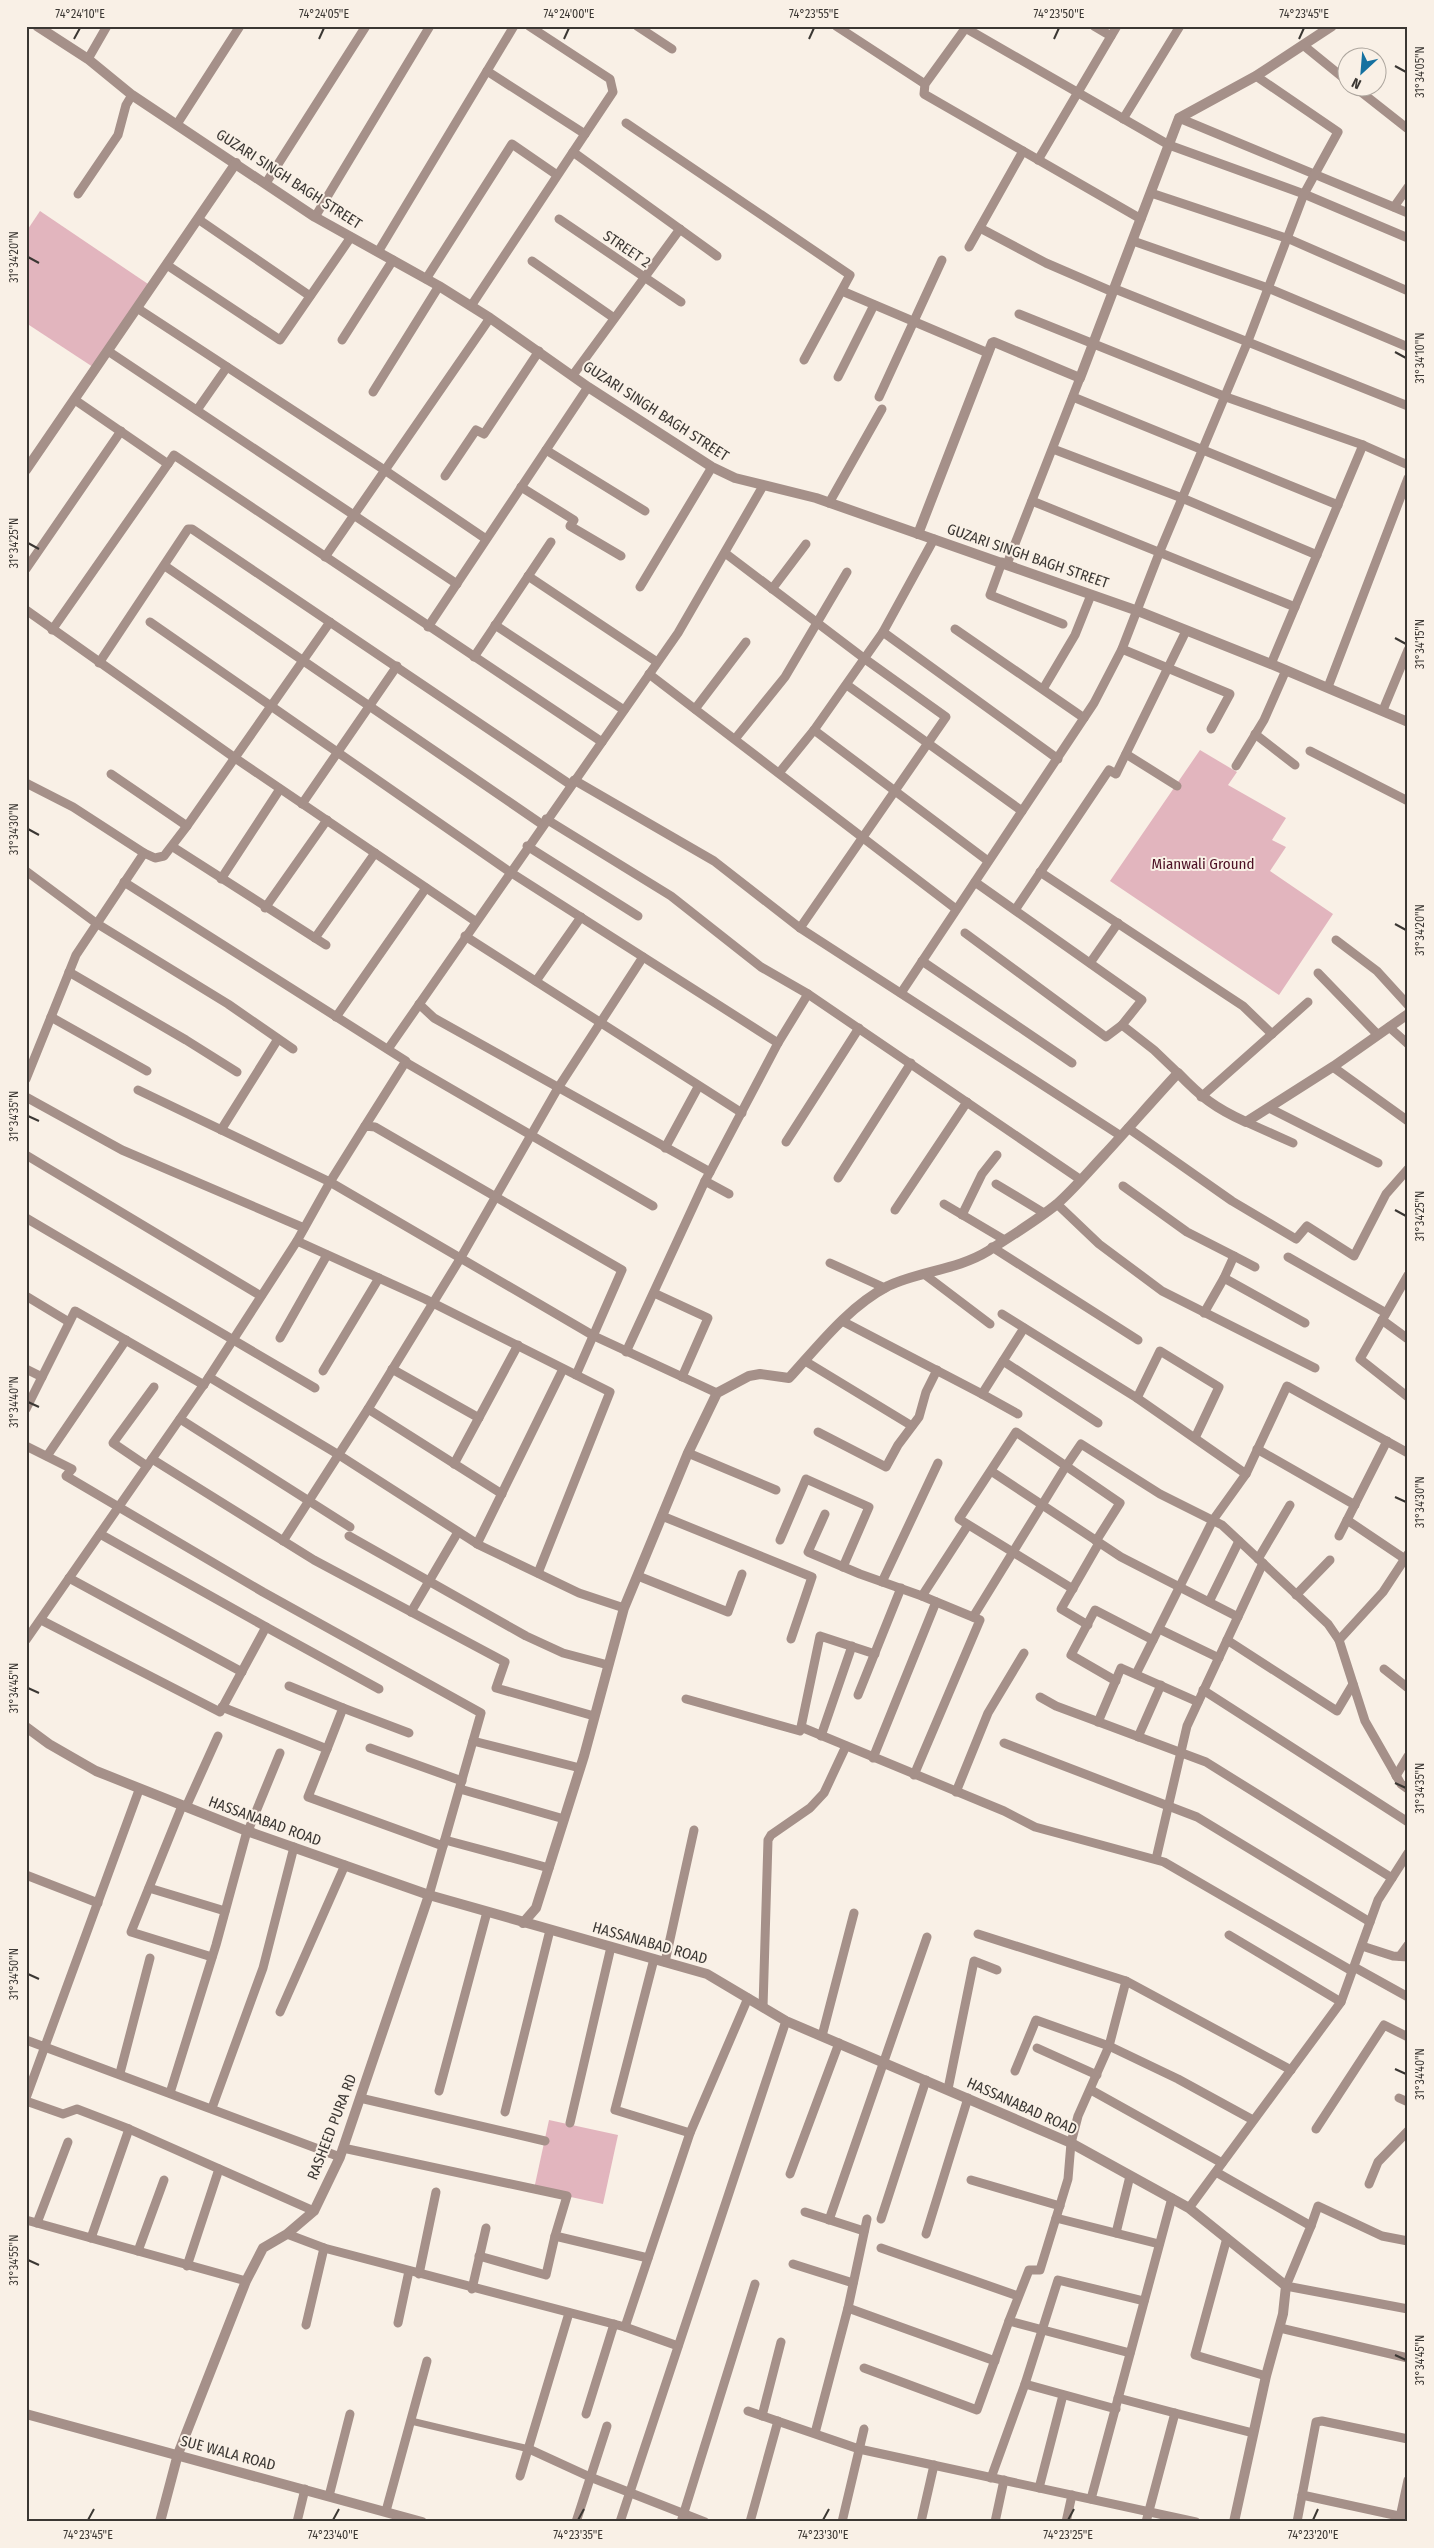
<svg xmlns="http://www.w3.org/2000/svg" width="1434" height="2548" viewBox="0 0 1434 2548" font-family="'Fira Sans Condensed',sans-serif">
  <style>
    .green { fill: #e2b5be }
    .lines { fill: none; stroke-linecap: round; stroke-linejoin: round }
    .pedestrian { stroke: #a59089; stroke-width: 7 }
    .minor { stroke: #a59089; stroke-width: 9 }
    .tertiary { stroke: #a59089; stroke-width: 10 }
    .ticks { fill: none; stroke: #3b3733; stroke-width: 2 }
    .labels { text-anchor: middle; stroke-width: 4; stroke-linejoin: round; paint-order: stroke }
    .street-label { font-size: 15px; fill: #3b3733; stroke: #f9f0e6 }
    .park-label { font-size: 15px; fill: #4c1024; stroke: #f9f0e6 }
    .neatline { fill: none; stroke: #3b3733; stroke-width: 2 }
    .ticks-label { font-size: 12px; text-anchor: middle; fill: #3b3733 }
  </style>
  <rect width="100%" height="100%" fill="#f9f0e6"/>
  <g class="green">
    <polygon points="40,211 151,286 96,369 26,323 26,232"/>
    <polygon points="1200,750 1237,772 1228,785 1286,818 1272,840 1286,847 1270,871 1333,914 1279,995 1110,881"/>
    <polygon points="549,2120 618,2135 603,2204 534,2189"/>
  </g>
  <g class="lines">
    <polyline class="pedestrian" points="411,2421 529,2449"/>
    <g class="minor">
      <polyline points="529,26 610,79 613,92 573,152 717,256"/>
      <polyline points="637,26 672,49"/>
      <polyline points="836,26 925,84"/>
      <polyline points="962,26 1169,145 1304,194 1408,238"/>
      <polyline points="967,26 925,84 924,94 1141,219"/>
      <polyline points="1094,26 1111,36"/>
      <polyline points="1303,45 1346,80"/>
      <polyline points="88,59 107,26"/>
      <polyline points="487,71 585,134"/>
      <polyline points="1356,88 1408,129"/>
      <polyline points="1179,118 1408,213"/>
      <polyline points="1123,119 1180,26"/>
      <polyline points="626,123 850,275 804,360"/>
      <polyline points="177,124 240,26"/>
      <polyline points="1038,160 1117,26"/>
      <polyline points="266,183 366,26"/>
      <polyline points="1151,193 1289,239 1408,291"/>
      <polyline points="78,194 118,135 126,105 132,95"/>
      <polyline points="1394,207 1408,187"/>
      <polyline points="315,217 430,26"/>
      <polyline points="198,219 310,296"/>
      <polyline points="559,219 681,302"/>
      <polyline points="980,228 1046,263 1113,292"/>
      <polyline points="1133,241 1268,288 1408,347"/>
      <polyline points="969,247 1023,151"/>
      <polyline points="378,252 514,26"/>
      <polyline points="532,261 614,318"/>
      <polyline points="167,265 280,340 351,237"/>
      <polyline points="426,279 512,144 557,175"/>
      <polyline points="1115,289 1408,406"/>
      <polyline points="842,291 988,353"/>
      <polyline points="471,306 573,152"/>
      <polyline points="137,308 386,471 486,539"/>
      <polyline points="1019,314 1226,397 1363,445 1408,465"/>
      <polyline points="342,340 393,260"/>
      <polyline points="108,351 457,584"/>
      <polyline points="573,375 680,229"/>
      <polyline points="838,377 874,305"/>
      <polyline points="373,392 439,286"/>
      <polyline points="879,397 942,260"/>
      <polyline points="1073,397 1338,505"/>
      <polyline points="75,400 168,464 174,455 602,742"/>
      <polyline points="197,410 227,367"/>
      <polyline points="1053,449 1182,498 1317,555"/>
      <polyline points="546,450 645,511"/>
      <polyline points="445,476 476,430 484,434 539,351"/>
      <polyline points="521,487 574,520 570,526 621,556"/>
      <polyline points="1032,501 1295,607"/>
      <polyline points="829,503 882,409"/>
      <polyline points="725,553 865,659 946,717 800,928"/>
      <polyline points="325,557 490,318"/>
      <polyline points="1002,562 990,595 1063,624"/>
      <polyline points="1007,564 1080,378"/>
      <polyline points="165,566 543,825"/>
      <polyline points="26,569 121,431"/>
      <polyline points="528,576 657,662"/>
      <polyline points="640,587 712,467"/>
      <polyline points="772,589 806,544"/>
      <polyline points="26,610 235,758 475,921"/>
      <polyline points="150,622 510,872 778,1043"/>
      <polyline points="495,625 624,710"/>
      <polyline points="428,627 588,387"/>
      <polyline points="955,629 1084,718"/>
      <polyline points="52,630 168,464"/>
      <polyline points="883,632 1058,759"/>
      <polyline points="1122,649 1230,694 1211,729"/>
      <polyline points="474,657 551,542"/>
      <polyline points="99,663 188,529 192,529 571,785"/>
      <polyline points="1271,664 1363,445"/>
      <polyline points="649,674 956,909"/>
      <polyline points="847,685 1022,811"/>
      <polyline points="1328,687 1408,478"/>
      <polyline points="1043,689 1075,635 1091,595"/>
      <polyline points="695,709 746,642"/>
      <polyline points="1383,710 1408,650"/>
      <polyline points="814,730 988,861"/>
      <polyline points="1255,734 1295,765"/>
      <polyline points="735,739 785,677 847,572"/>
      <polyline points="1310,751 1408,801"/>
      <polyline points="1126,754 1177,786"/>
      <polyline points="1236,766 1264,720 1286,670"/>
      <polyline points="779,773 814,730 883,632 934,539"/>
      <polyline points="111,774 187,826"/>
      <polyline points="574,780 714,861 800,928 1121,1136"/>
      <polyline points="26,783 73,807 144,853 155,858 164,856 187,826 330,622"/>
      <polyline points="302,804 397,666"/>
      <polyline points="546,819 671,896 761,967 808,994 778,1043 710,1172"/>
      <polyline points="527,846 638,916"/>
      <polyline points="173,847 326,945"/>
      <polyline points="26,871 96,923 228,1004 293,1049"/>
      <polyline points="1040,872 1243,1006 1272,1034"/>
      <polyline points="221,879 280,789"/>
      <polyline points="124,882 406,1061 365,1126"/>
      <polyline points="265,908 327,820"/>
      <polyline points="1015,910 1109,770 1116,774 1186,631"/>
      <polyline points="965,933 1106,1037 1122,1025 1142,1000 975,882"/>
      <polyline points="465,936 742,1113"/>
      <polyline points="315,938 375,853"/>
      <polyline points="1336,940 1377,971 1408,1005"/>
      <polyline points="922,961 1072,1063"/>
      <polyline points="1090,963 1118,923"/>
      <polyline points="69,972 186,1040 237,1072"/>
      <polyline points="1318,973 1378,1035"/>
      <polyline points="536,981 581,917"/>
      <polyline points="901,993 1094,703 1122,649 1160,551 1248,341 1304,194 1338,132 1256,76"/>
      <polyline points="808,994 1081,1180"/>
      <polyline points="419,1004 434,1018 710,1172 705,1181 729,1194"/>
      <polyline points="51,1017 147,1071"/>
      <polyline points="336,1017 426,888"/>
      <polyline points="1122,1025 1154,1050 1178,1073"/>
      <polyline points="1389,1027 1408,1044"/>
      <polyline points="388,1049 678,633 763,486"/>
      <polyline points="405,1062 653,1206"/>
      <polyline points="1333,1067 1408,1121"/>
      <polyline points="26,1079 76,955 144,853"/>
      <polyline points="138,1090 330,1182 594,1336 717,1393"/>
      <polyline points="26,1097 122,1150 304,1228"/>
      <polyline points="1201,1097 1308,1002"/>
      <polyline points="1269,1108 1378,1163"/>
      <polyline points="1246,1122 1293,1143"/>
      <polyline points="1128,1128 1232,1201 1296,1239 1307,1226 1354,1256 1386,1194 1408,1169"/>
      <polyline points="221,1130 278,1039"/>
      <polyline points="786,1142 859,1028"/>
      <polyline points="665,1148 697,1089"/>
      <polyline points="26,1155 261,1296"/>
      <polyline points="838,1178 911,1063"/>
      <polyline points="996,1184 1044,1213"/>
      <polyline points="1123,1186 1187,1232 1234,1256"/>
      <polyline points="944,1204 1003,1239"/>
      <polyline points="1057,1204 1099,1244 1162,1291 1315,1368"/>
      <polyline points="895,1210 967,1102"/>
      <polyline points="962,1215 982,1174 997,1155"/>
      <polyline points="26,1218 315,1388"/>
      <polyline points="297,1241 425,1299 610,1392 538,1573"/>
      <polyline points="992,1247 1138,1340"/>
      <polyline points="1288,1257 1386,1313"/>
      <polyline points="830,1263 885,1288"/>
      <polyline points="924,1274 990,1324"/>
      <polyline points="1408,1275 1360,1359 1408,1397"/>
      <polyline points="1224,1278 1234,1256 1255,1267"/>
      <polyline points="654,1293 708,1318 682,1377"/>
      <polyline points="26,1296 69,1322"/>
      <polyline points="1204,1313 1224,1278 1305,1323"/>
      <polyline points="1002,1314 1137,1398 1246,1474"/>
      <polyline points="1382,1320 1408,1339"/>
      <polyline points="842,1321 982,1394"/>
      <polyline points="280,1338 327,1255"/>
      <polyline points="626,1352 705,1181"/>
      <polyline points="805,1361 912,1426"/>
      <polyline points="1003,1361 1098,1423"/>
      <polyline points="26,1369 42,1377"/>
      <polyline points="392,1369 479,1418"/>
      <polyline points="323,1371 379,1278"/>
      <polyline points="209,1377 339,1455 479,1545 579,1593 624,1608"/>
      <polyline points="1137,1398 1160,1351 1219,1387 1195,1438"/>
      <polyline points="26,1409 75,1311 204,1385"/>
      <polyline points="368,1409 502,1494"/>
      <polyline points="1018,1414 982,1394 1024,1328"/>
      <polyline points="180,1419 350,1527"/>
      <polyline points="818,1432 886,1467 898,1445 919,1417 926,1392 937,1370"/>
      <polyline points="26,1446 72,1469 66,1476 263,1592 481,1713 429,1895"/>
      <polyline points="1257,1449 1355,1505"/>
      <polyline points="688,1453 776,1490"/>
      <polyline points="47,1456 126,1340"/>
      <polyline points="152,1459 314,1560 505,1662 496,1688 594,1716"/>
      <polyline points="454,1464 518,1345"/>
      <polyline points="147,1466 113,1443 154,1387"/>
      <polyline points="991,1471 1121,1557 1238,1617"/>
      <polyline points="825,1514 808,1552 860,1574 922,1596 968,1525"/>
      <polyline points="662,1516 812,1577 791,1639"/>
      <polyline points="1347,1520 1405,1559"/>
      <polyline points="349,1536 526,1636 563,1653 608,1665"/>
      <polyline points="1339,1536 1387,1441"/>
      <polyline points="780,1540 806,1479 869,1507 843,1567"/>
      <polyline points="283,1541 368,1409 460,1259 558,1088 643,957"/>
      <polyline points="477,1544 563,1369"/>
      <polyline points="1258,1559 1290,1505"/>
      <polyline points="638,1576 728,1612 742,1574"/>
      <polyline points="69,1578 242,1672"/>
      <polyline points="882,1582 938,1463"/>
      <polyline points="1073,1589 959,1519 1016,1432 1066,1466 1081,1444 1160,1494 1222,1525 1328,1624 1339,1640 1365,1721 1401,1784 1408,1789"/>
      <polyline points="1296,1595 1330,1560"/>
      <polyline points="1209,1602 1239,1541"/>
      <polyline points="411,1612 458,1532"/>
      <polyline points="973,1617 1066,1466 1120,1503 1096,1541"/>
      <polyline points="41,1620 220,1712 266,1627 100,1534"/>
      <polyline points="1088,1625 1061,1609 1099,1543"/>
      <polyline points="266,1627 379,1689"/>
      <polyline points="1159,1629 1219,1658"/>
      <polyline points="26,1640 209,1377 297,1241 330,1182 365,1126 375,1127 622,1270 576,1375"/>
      <polyline points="1227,1640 1337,1711 1353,1684"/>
      <polyline points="1339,1640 1383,1592 1408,1554"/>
      <polyline points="1384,1669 1408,1688"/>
      <polyline points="1136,1674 1213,1520 1246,1474 1287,1386 1408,1453"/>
      <polyline points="1116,1681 1071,1655 1095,1610 1153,1640"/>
      <polyline points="289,1686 343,1708 327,1749"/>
      <polyline points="1203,1690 1408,1822"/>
      <polyline points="858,1695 901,1588"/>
      <polyline points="1040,1697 1056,1706 1206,1762 1392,1878"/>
      <polyline points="686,1699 800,1731 801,1727 1004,1811 1035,1827 1164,1862 1352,1971"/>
      <polyline points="222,1707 327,1749 308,1797 443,1846"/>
      <polyline points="343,1708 409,1733"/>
      <polyline points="1098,1722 1121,1668 1198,1702"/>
      <polyline points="801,1727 820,1636 875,1654"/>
      <polyline points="821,1736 852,1646"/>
      <polyline points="1138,1737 1161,1685"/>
      <polyline points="473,1741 580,1768"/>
      <polyline points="1004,1743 1197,1817 1370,1922"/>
      <polyline points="370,1748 462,1781"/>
      <polyline points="873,1758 936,1602"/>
      <polyline points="914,1775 980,1620 922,1596"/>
      <polyline points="1396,1776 1408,1756"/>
      <polyline points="460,1789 564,1819"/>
      <polyline points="956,1792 988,1713 1024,1653"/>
      <polyline points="182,1806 131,1932 212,1957"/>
      <polyline points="186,1807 218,1736"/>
      <polyline points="248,1831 280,1753"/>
      <polyline points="445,1840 549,1868"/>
      <polyline points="1156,1859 1187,1726 1263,1563"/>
      <polyline points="26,1875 98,1903"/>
      <polyline points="149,1888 225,1911"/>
      <polyline points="978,1934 1126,1981 1291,2070"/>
      <polyline points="1229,1935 1341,2002"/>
      <polyline points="1362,1946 1393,1956 1408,1957"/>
      <polyline points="1400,1956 1408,1945"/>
      <polyline points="654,1959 615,2110 690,2133"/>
      <polyline points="665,1962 694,1830"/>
      <polyline points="1354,1967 1408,1997"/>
      <polyline points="1126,1981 1109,2046 1078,2116 1071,2143 1068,2179 1040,2270 1029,2270 1009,2321 1130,2353"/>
      <polyline points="763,2007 768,1840 771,1835 810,1808 824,1793 846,1746"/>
      <polyline points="280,2012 345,1865"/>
      <polyline points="822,2036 854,1913"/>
      <polyline points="26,2040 340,2157"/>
      <polyline points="1037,2048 1097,2075"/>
      <polyline points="1015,2071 1036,2020 1109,2046 1178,2079 1253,2120"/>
      <polyline points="120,2073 150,1958"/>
      <polyline points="948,2089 974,1961 997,1970"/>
      <polyline points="1091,2090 1222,2163"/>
      <polyline points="439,2091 487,1912"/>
      <polyline points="170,2093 216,1945 247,1831"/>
      <polyline points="26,2098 139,1790"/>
      <polyline points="360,2098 545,2141"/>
      <polyline points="1399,2098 1408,2102"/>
      <polyline points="26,2101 63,2114 77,2109 129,2129 314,2211"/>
      <polyline points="212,2108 263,1968 294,1847"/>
      <polyline points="505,2112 550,1930"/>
      <polyline points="570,2123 611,1947"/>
      <polyline points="1316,2129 1384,2025 1408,2037"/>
      <polyline points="343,2148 567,2196 555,2236 648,2258"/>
      <polyline points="1216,2172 1311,2226 1286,2286 1408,2309"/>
      <polyline points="790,2174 839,2043"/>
      <polyline points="971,2180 1060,2206"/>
      <polyline points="1369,2184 1378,2162 1408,2131"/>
      <polyline points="1189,2208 1341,2002 1378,1900 1408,1853"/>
      <polyline points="805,2212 864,2231"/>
      <polyline points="1056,2218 1159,2244"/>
      <polyline points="881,2219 926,2080"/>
      <polyline points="26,2220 246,2281"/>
      <polyline points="829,2220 927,1937"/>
      <polyline points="37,2223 68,2142"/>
      <polyline points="1311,2226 1318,2206 1382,2236 1408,2241"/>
      <polyline points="1116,2233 1130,2176"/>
      <polyline points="287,2234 324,2248 625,2327 690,2133 748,1998"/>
      <polyline points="926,2234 968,2098"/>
      <polyline points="91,2238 129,2129"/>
      <polyline points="1227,2238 1195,2355 1266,2376"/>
      <polyline points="881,2248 1018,2296"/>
      <polyline points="138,2251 164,2180"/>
      <polyline points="479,2256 546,2275 555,2236"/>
      <polyline points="793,2264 853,2283"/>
      <polyline points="187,2266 219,2169"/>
      <polyline points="419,2274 436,2192"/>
      <polyline points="472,2289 486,2228"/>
      <polyline points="848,2308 995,2361"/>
      <polyline points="398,2323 409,2271"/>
      <polyline points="306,2325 324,2248"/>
      <polyline points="625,2327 678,2346"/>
      <polyline points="1280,2328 1408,2358"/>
      <polyline points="864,2368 977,2410 1009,2321"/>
      <polyline points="1025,2384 1058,2280 1144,2301"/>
      <polyline points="1118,2398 1175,2413"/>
      <polyline points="748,2411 859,2449 1196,2522"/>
      <polyline points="586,2414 614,2324"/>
      <polyline points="762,2416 781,2342"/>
      <polyline points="815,2433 848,2308 867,2219"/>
      <polyline points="529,2449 590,2477 705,2522"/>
      <polyline points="520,2476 569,2313"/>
      <polyline points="991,2478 1025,2384 1116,2409"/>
      <polyline points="1039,2488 1063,2395"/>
      <polyline points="1302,2495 1408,2518"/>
      <polyline points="329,2496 350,2414"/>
      <polyline points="1091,2499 1172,2198"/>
      <polyline points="386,2511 427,2361"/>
      <polyline points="297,2522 305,2489"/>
      <polyline points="576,2522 607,2426"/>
      <polyline points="620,2522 786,2021"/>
      <polyline points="681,2522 755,2284"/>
      <polyline points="750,2522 778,2421"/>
      <polyline points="842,2522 864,2429"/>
      <polyline points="921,2522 934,2465"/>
      <polyline points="995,2522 1004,2480"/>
      <polyline points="1066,2522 1072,2495"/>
      <polyline points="1146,2522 1175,2413 1253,2433"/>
      <polyline points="1297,2522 1316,2422 1322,2421 1408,2439"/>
      <polyline points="1399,2522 1408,2480"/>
    </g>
    <g class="tertiary">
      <polyline points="37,26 88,59 132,95 315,217 439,286 490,318 588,387 712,467 735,478 816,498 1138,611 1271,664 1408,722"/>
      <polyline points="26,470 236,163"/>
      <polyline points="918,534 992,343 994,342 1080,378 1179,118 1256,76 1332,26"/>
      <polyline points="26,1727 49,1744 96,1771 247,1831 429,1895 707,1974 786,2021 1071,2143 1189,2208 1286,2286 1283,2314 1266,2376 1234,2522"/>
      <path d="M523 1923 536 1908 584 1756 624 1608 688 1453 717 1393 749 1376 760 1374 789 1378C819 1345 848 1307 888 1286 920 1271 957 1270 988 1251 1011 1236 1036 1221 1057 1204 1074 1189 1089 1171 1104 1155 1129 1128 1153 1100 1178 1073 1201 1097 1215 1108 1246 1122L1334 1066 1408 1014"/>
      <polyline points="26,2414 422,2522"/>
      <polyline points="160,2522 178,2454 246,2281 263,2248 287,2234 314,2211 340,2157 429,1895"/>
    </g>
  </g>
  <path class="ticks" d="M74 39 80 28M319 39 324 28M564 39 569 28M809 39 814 28M1054 39 1059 28M1299 39 1304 28M1395 66 1406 72M28 257 39 263M1395 352 1406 358M28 543 39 549M1395 638 1406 644M28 829 39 835M1395 924 1406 930M28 1116 39 1121M1395 1210 1406 1216M28 1402 39 1407M1395 1497 1406 1502M28 1688 39 1693M1395 1783 1406 1788M28 1974 39 1979M1395 2069 1406 2074M28 2260 39 2265M1395 2355 1406 2360M88 2520 94 2509M333 2520 339 2509M578 2520 584 2509M823 2520 829 2509M1068 2520 1074 2509M1313 2520 1318 2509"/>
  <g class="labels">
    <g class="street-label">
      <text transform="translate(289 179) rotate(33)" y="5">GUZARI SINGH BAGH STREET</text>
      <text transform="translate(627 249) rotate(34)" y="5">STREET 2</text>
      <text transform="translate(656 411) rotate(33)" y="5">GUZARI SINGH BAGH STREET</text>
      <text transform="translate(1028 556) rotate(19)" y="5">GUZARI SINGH BAGH STREET</text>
      <text transform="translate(265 1821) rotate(20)" y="5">HASSANABAD ROAD</text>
      <text transform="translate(650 1943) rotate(16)" y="5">HASSANABAD ROAD</text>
      <text transform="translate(1022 2106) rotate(24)" y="5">HASSANABAD ROAD</text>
      <text transform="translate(332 2127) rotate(-69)" y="5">RASHEED PURA RD</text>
      <text transform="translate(228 2453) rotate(15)" y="5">SUE WALA ROAD</text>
    </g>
    <g class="park-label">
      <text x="1203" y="869">Mianwali Ground</text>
    </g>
  </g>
  <rect width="1434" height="2548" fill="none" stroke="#f9f0e6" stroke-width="55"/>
  <g transform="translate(1362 72) rotate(206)"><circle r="24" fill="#f9f0e6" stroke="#ada69e"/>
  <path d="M0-4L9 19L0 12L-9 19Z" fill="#1571a0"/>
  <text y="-8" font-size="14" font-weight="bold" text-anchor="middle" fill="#3b3733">N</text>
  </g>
  <rect x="28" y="28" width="1378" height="2492" class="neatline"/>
  <g class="ticks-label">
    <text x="80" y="18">74°24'10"E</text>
    <text x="324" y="18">74°24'05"E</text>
    <text x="569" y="18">74°24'00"E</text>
    <text x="814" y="18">74°23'55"E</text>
    <text x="1059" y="18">74°23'50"E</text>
    <text x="1304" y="18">74°23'45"E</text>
    <text transform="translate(1420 72) rotate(-90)" y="4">31°34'05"N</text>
    <text transform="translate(14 257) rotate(-90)" y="4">31°34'20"N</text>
    <text transform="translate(1420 358) rotate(-90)" y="4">31°34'10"N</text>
    <text transform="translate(14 543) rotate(-90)" y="4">31°34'25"N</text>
    <text transform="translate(1420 644) rotate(-90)" y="4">31°34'15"N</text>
    <text transform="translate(14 829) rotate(-90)" y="4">31°34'30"N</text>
    <text transform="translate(1420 930) rotate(-90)" y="4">31°34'20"N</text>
    <text transform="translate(14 1116) rotate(-90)" y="4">31°34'35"N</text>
    <text transform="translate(1420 1216) rotate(-90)" y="4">31°34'25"N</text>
    <text transform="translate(14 1402) rotate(-90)" y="4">31°34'40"N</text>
    <text transform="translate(1420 1502) rotate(-90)" y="4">31°34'30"N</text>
    <text transform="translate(14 1688) rotate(-90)" y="4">31°34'45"N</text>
    <text transform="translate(1420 1788) rotate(-90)" y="4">31°34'35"N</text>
    <text transform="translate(14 1974) rotate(-90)" y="4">31°34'50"N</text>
    <text transform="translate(1420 2074) rotate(-90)" y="4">31°34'40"N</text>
    <text transform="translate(14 2260) rotate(-90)" y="4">31°34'55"N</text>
    <text transform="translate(1420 2360) rotate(-90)" y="4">31°34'45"N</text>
    <text x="88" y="2539">74°23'45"E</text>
    <text x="333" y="2539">74°23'40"E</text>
    <text x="578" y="2539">74°23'35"E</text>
    <text x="823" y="2539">74°23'30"E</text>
    <text x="1068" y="2539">74°23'25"E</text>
    <text x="1313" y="2539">74°23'20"E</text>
  </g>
</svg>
